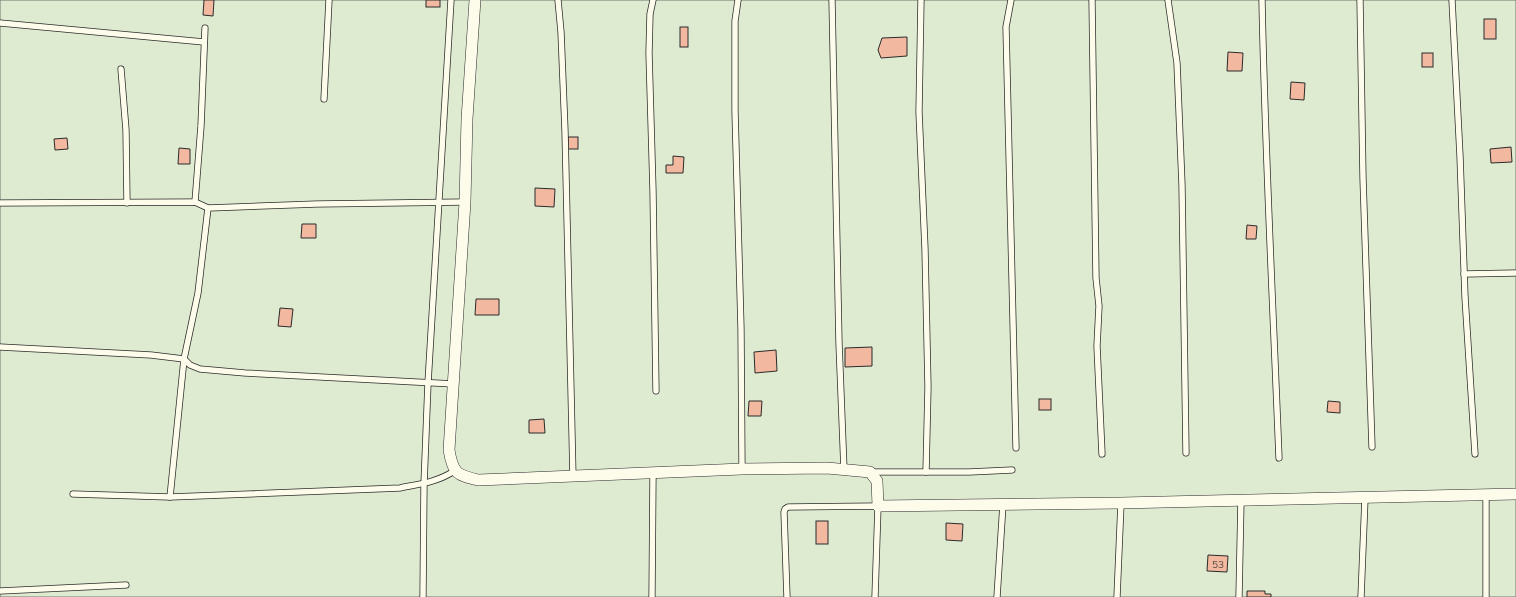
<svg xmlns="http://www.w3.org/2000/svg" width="1516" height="597" viewBox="0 0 1516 597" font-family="Mulish,sans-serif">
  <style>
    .green { fill: #deebd1; stroke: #74746e }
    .building { fill: #f2b8a0; stroke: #2b2b2b }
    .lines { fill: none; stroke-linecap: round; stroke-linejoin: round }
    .lane-casing { stroke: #2b2b2b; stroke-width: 7 }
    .street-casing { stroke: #2b2b2b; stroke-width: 12 }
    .lane { stroke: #fdfbea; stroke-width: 5.5 }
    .street { stroke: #fdfbea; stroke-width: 11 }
    .labels { text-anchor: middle; stroke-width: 3; stroke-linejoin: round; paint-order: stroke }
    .number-label { font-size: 10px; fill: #5d4e48 }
  </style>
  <rect width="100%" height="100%" fill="#fdfbea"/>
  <rect class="green" x="0" y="0" width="1516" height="597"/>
  <g class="building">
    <polygon points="204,0 214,0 213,16 203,15"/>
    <rect x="426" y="0" width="14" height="7"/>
    <rect x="1484" y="19" width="12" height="20"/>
    <rect x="680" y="27" width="8" height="20"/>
    <polygon points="907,37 907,56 881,58 878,50 882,38"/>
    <polygon points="1228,52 1243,53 1242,71 1227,71"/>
    <rect x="1422" y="53" width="11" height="14"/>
    <polygon points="1291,82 1305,83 1304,100 1290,99"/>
    <rect x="568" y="137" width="10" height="12"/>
    <polygon points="67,138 68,149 55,150 54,139"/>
    <polygon points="1511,147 1512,162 1491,163 1490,149"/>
    <polygon points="179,148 190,149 190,164 178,164"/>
    <polygon points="673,156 684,157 683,173 666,173 666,165 673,165"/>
    <polygon points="535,188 555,189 554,207 535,206"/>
    <polygon points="302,224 316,224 316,238 301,238"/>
    <polygon points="1247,225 1257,226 1256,239 1246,239"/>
    <polygon points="476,299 499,299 499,315 475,315"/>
    <polygon points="280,308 293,309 291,327 278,326"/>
    <polygon points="872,347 872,366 845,367 845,348"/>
    <polygon points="776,350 777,371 755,373 754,352"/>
    <rect x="1039" y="399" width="12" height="11"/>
    <polygon points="749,401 762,401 761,416 748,416"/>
    <polygon points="1328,401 1340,402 1340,413 1327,412"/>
    <polygon points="544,419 545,433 529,433 529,420"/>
    <rect x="816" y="521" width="12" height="23"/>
    <polygon points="946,523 963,524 962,541 946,540"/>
    <polygon points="1208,555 1228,556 1227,572 1207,571"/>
    <polygon points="1247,591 1265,591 1265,594 1271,594 1271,597 1247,597"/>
  </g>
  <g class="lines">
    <defs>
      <g id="lane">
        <polyline points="558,0 561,32 565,131 573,477"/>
        <polyline points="653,0 650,14 649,53 653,191 656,391"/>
        <polyline points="738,0 735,21 735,111 741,328 742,469"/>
        <polyline points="832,0 839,343 844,470"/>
        <polyline points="921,0 919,112 925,249 928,387 926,472"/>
        <polyline points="1011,0 1006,27 1016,448"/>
        <polyline points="1092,0 1096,278 1099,306 1097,346 1102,454"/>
        <polyline points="1168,0 1177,63 1182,185 1186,453"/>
        <path d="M1262 0C1265 153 1273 305 1279 458"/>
        <polyline points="1360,0 1363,178 1372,447"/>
        <polyline points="1452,0 1460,156 1465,297 1475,454"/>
        <polyline points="0,23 204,42"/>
        <polyline points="121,69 126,130 127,203"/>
        <polyline points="324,99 329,0"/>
        <polyline points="195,202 201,126 205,28"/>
        <polyline points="0,203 195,202 208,208 317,204 465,202"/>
        <polyline points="1464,274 1516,273"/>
        <polyline points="0,347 151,355 184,359 190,365 200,369 245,373 454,384"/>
        <polyline points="870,472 969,472 1012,470"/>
        <path d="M73 494 170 497 400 488C419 484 438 482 454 471"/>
        <polyline points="1486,495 1486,597"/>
        <polyline points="170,497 184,359 198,293 208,208"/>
        <polyline points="0,591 126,585"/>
        <polyline points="423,597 424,484 428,383 451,0"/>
        <polyline points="652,597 653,474"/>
        <polyline points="787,597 784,512 785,509 788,507 878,506 875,597"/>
        <polyline points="997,597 1003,504"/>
        <polyline points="1117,597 1121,503"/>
        <polyline points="1239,597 1241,500"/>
        <polyline points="1361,597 1365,498"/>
      </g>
      <path id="street" d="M475 0 467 119 465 202 449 450C453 474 457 475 478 480L742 469 827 468 870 472 877 481 878 506 1121 503 1516 494"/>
    </defs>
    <use href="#lane" class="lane-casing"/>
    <use href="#street" class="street-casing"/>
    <use href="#lane" class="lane"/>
    <use href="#street" class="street"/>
  </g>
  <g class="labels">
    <g class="number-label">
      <text x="1218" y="568">53</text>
    </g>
  </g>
</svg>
